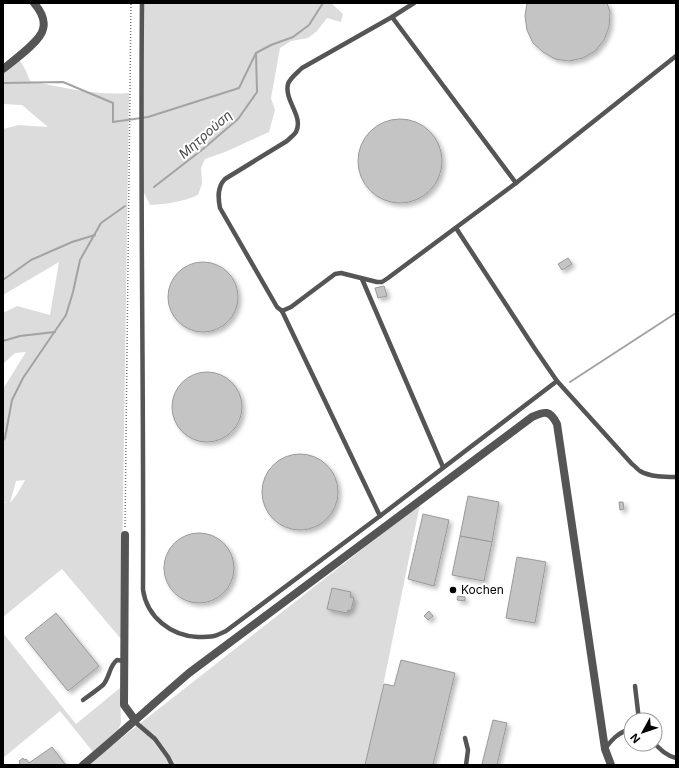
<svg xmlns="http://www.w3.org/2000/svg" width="679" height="768" viewBox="0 0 679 768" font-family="Inter,sans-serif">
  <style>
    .green { fill: #dcdcdc; fill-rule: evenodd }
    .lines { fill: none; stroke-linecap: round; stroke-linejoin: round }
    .stream { stroke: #a3a3a3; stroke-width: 2 }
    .building { fill: #c4c4c4; stroke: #999; filter: url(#shadow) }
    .path { stroke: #777; stroke-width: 1.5; stroke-dasharray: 1 2; stroke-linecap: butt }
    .service { stroke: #555; stroke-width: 4.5 }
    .minor { stroke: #555; stroke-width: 8 }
    .poi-dot { fill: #000; stroke: #fff; stroke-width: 1.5 }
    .labels { text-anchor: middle; stroke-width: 4; stroke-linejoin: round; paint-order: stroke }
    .poi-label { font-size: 12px; fill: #000; stroke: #fff; text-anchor: start }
    .water-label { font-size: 13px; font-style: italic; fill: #444; stroke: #fff }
  </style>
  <defs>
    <filter id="shadow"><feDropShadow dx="3" dy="3" stdDeviation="2" flood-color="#0004"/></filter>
  </defs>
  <rect width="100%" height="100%" fill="#fff"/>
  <g class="green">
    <path d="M142 3H333V5L343 14 341 22 327 18 317 31 308 38 291 41 280 48 271 98 275 110 269 132 225 152 205 159 201 168 202 184 198 195C181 202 168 204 150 205L140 185Z"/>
    <path d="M19 59 26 71 30 81C62 87 96 96 129 93L121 639 62 569 3 617V503H7L3 502V389L26 352 15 353 3 364V313L17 306 50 315 59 262 3 295V129L19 125 48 127 22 105 3 104V72ZM25 480 17 494 10 503 16 481Z"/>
    <polygon points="420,504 367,765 87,765"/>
    <polygon points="3,633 76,724 120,688 121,723 118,730 93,752 60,711 3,758"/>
  </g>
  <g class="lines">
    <g class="stream">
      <polyline points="3,83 63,82 113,103 113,122 148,117 239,88 256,53"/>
      <polyline points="154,187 203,149 238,119 257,92 256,53 271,45 293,37 309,25 323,3"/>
      <polyline points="3,280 31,260 72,242 95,235"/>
      <polyline points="3,341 20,336 55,332"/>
      <polyline points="570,382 676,313"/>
      <polyline points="3,441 5,438 12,400 23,378 66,315 73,292 80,260 101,223 125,206"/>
    </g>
  </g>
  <g class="building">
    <polygon points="527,3 607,3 610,12 609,27 604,40 595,51 583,58 569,61 555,59 543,52 533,43 527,30 525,16"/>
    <circle cx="400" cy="161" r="42"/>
    <polygon points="568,258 572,264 562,270 558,264"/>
    <circle cx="203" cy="297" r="35"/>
    <polygon points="384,286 387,296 378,298 375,288"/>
    <circle cx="207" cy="407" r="35"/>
    <circle cx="300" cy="492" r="38"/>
    <polygon points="468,496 499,502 492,542 460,536"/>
    <polygon points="619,502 623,502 624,509 620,510"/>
    <polygon points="423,514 449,520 434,586 408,579"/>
    <circle cx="199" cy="568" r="35"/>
    <polygon points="460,536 492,542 484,581 452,575"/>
    <polygon points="517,557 546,562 535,623 506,618"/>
    <polygon points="332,588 351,592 350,597 354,598 351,610 348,610 347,613 327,609"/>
    <polygon points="458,596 465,597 465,601 457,600"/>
    <polygon points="429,611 433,616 428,620 424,616"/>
    <polygon points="56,613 99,666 68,691 25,638"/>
    <polygon points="401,660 455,673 433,765 365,765 384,684 394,686"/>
    <polygon points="493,720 507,723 497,765 487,765 482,764"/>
    <polygon points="52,747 65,764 63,765 18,765 20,763 19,761 23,758 24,760 26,759 29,763"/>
  </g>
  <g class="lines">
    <polyline class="path" points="125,527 131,3"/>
    <g class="service">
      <path d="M142 3C140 199 144 394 143 590 147 617 171 636 198 637 203 637 209 637 214 636 218 635 222 633 226 631L380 516 557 381 632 464C635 466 637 469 640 471 650 477 665 477 676 477"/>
      <path d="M414 3 392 17 302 68C297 73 290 78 288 84 284 101 304 116 296 132 294 135 290 138 287 141L225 179C217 187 218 198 220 208L277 307 282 311 291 307 335 274 341 273 377 282H382L388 278 516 183 676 56"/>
      <polyline points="392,17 516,183"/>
      <polyline points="456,228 535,349 557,381"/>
      <polyline points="362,279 443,467"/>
      <polyline points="282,311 380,516"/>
      <polyline points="635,686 639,720"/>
      <path d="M83 700C90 695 97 690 103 685 110 677 109 666 117 660L124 661"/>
      <polyline points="134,721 155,739 168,757 172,765"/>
      <polyline points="465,738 468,750 466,765"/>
      <path d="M655 744C661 750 667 756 676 758"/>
      <path d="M605 749C612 739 619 732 631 729"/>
    </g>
    <g class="minor">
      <path d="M3 69C13 61 41 41 43 29 46 19 40 10 34 3"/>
      <polyline points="125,535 124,705 135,720"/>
      <path d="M83 765C119 735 153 704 189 673L532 417C545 411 550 410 557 424L605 749 611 765"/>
    </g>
  </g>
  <circle class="poi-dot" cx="453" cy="590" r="4"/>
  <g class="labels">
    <g class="poi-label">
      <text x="461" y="594">Kochen</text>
    </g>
    <g class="water-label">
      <text transform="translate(205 134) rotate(-41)" y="5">Μητρούση</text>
    </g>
  </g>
  <rect width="679" height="768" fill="none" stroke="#000000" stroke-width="8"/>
  <g transform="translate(643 732) rotate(230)"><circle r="19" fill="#ffffff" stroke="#999999"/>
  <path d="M0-3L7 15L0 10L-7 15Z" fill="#000000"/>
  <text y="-6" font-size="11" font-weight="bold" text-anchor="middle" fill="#000000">N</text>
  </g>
</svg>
